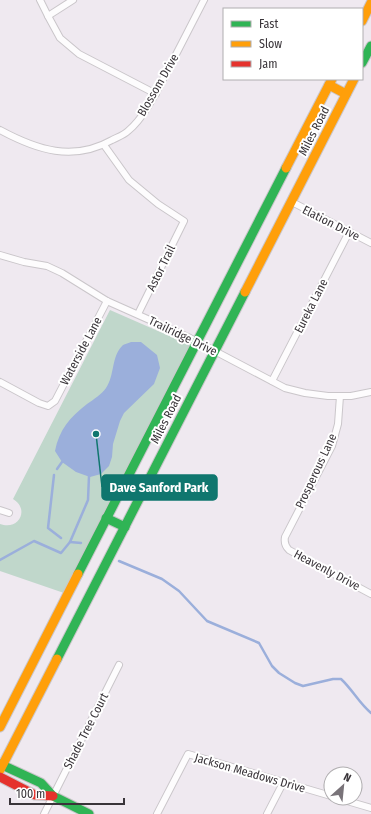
<svg xmlns="http://www.w3.org/2000/svg" width="371" height="814" viewBox="0 0 371 814" font-family="'Fira Sans Condensed',sans-serif">
  <style>
    .green { fill: #c0d7cb }
    .water { fill: #9bafdb }
    .lines { fill: none; stroke-linecap: round; stroke-linejoin: round }
    .stream { stroke: #9bafdb; stroke-width: 2.5 }
    .street-casing { stroke: #cac6ca; stroke-width: 8 }
    .fast-casing { stroke: #cac6ca; stroke-width: 11 }
    .slow-casing { stroke: #cac6ca; stroke-width: 11 }
    .jam-casing { stroke: #cac6ca; stroke-width: 11 }
    .street { stroke: #fdfcfd; stroke-width: 6 }
    .fast { stroke: #30b455; stroke-width: 9 }
    .slow { stroke: #ff9f0a; stroke-width: 9 }
    .jam { stroke: #e5322d; stroke-width: 9 }
    .labels { text-anchor: middle; stroke-width: 4; stroke-linejoin: round; paint-order: stroke }
    .street-label { font-size: 12px; fill: #393439; stroke: #fff }
    .leader { fill: none; stroke: #0f766e; stroke-width: 1.5 }
    .callout-dot { fill: #0f766e; stroke: #fff; stroke-width: 1.5 }
    .callout { fill: #0f766e; stroke: #0f766e; stroke-width: 1.5 }
    .callout-label { font-size: 13px; text-anchor: middle; font-weight: bold; fill: #fff }
  </style>
  <rect width="100%" height="100%" fill="#efe9f0"/>
  <path class="green" d="M110 310 190 345 64 593 0 571V524C19 531 30 509 13 499Z"/>
  <path class="water" d="M131 342H141L157 355 160 368 154 384 124 413 120 421 113 444 112 457 109 466 101 474 90 477 76 472 62 462 55 451C59 430 70 417 87 404 94 399 101 395 106 388 115 375 111 356 123 345 125 344 129 343 131 342Z"/>
  <g class="lines">
    <g class="stream">
      <polyline points="57,469 62,462"/>
      <polyline points="54,475 48,528 61,538"/>
      <polyline points="81,543 70,542 88,500 89,476"/>
      <polyline points="0,560 34,541 61,553 70,542"/>
      <path d="M119 561 162 579 179 591 207 621 259 643 272 666 279 673 295 683 303 686 333 679H341C352 689 359 703 371 713"/>
    </g>
    <defs>
      <g id="street">
        <polyline points="40,0 48,16 60,38 79,54 156,94"/>
        <polyline points="48,16 73,0"/>
        <path d="M0 130C37 150 73 162 112 140 118 137 124 135 128 131 146 116 158 88 169 68 181 45 192 23 204 0"/>
        <polyline points="104,145 129,180 158,204 184,221 138,314"/>
        <polyline points="292,202 371,243"/>
        <polyline points="0,255 24,262 47,266 62,273 107,301 190,338 285,388 305,393 328,396 351,396 371,392"/>
        <polyline points="272,381 349,232"/>
        <polyline points="0,382 39,403 48,406 55,401 107,301"/>
        <path d="M340 396 338 424 332 446 285 537C284 542 285 546 289 550L371 594"/>
        <polyline points="0,510 9,513"/>
        <polyline points="337,798 371,808"/>
        <polyline points="44,814 119,665"/>
        <polyline points="157,814 188,754 331,796"/>
        <polyline points="267,814 283,783"/>
      </g>
      <g id="fast">
        <polyline points="362,63 371,46"/>
        <polyline points="106,518 125,527"/>
        <polyline points="78,574 286,168"/>
        <polyline points="57,659 245,292"/>
        <polyline points="0,764 41,783 53,796 89,814"/>
      </g>
      <g id="slow">
        <polyline points="362,21 371,3"/>
        <polyline points="329,85 346,94"/>
        <polyline points="286,168 332,79"/>
        <polyline points="245,292 354,79"/>
        <polyline points="0,727 78,574"/>
        <polyline points="0,770 57,659"/>
      </g>
      <polyline id="jam" points="0,777 35,795 53,796"/>
    </defs>
    <use href="#street" class="street-casing"/>
    <use href="#fast" class="fast-casing"/>
    <use href="#slow" class="slow-casing"/>
    <use href="#jam" class="jam-casing"/>
    <use href="#street" class="street"/>
    <use href="#fast" class="fast"/>
    <use href="#slow" class="slow"/>
    <use href="#jam" class="jam"/>
  </g>
  <g class="labels">
    <g class="street-label">
      <text transform="translate(158 85) rotate(-60)" y="4">Blossom Drive</text>
      <text transform="translate(314 131) rotate(-63)" y="4">Miles Road</text>
      <text transform="translate(331 223) rotate(27)" y="4">Elation Drive</text>
      <text transform="translate(161 268) rotate(-64)" y="4">Astor Trail</text>
      <text transform="translate(311 306) rotate(-63)" y="4">Eureka Lane</text>
      <text transform="translate(183 336) rotate(26)" y="4">Trailridge Drive</text>
      <text transform="translate(81 351) rotate(-62)" y="4">Waterside Lane</text>
      <text transform="translate(166 419) rotate(-63)" y="4">Miles Road</text>
      <text transform="translate(316 471) rotate(-65)" y="4">Prosperous Lane</text>
      <text transform="translate(327 570) rotate(28)" y="4">Heavenly Drive</text>
      <text transform="translate(86 731) rotate(-63)" y="4">Shade Tree Court</text>
      <text transform="translate(250 773) rotate(16)" y="4">Jackson Meadows Drive</text>
    </g>
  </g>
  <path class="leader" d="M96 434L102 487"/>
  <circle class="callout-dot" cx="96" cy="434" r="4"/>
  <rect class="callout" x="102" y="475" width="115" height="25" rx="4"/>
  <g class="callout-label">
    <text x="159" y="492">Dave Sanford Park</text>
  </g>
  <rect x="223" y="8" width="140" height="72" fill="#ffffff" stroke="#b0aeb0"/>
  <rect x="231" y="21" width="20" height="6" fill="#30b455" stroke="#b0aeb0"/>
  <text x="259" y="28" font-size="12" fill="#393439">Fast</text>
  <rect x="231" y="41" width="20" height="6" fill="#ff9f0a" stroke="#b0aeb0"/>
  <text x="259" y="48" font-size="12" fill="#393439">Slow</text>
  <rect x="231" y="61" width="20" height="6" fill="#e5322d" stroke="#b0aeb0"/>
  <text x="259" y="68" font-size="12" fill="#393439">Jam</text>
  <g transform="translate(343 786) rotate(27)"><circle r="19" fill="#ffffff" stroke="#b0aeb0"/>
  <path d="M0-3L7 15L0 10L-7 15Z" fill="#797379"/>
  <text y="-6" font-size="11" font-weight="bold" text-anchor="middle" fill="#393439">N</text>
  </g>
  <path d="M10 798v6h114v-6" fill="none" stroke="#393439" stroke-width="2"/>
  <text x="16" y="798" font-size="12" fill="#393439" stroke="#ffffff" stroke-width="3" paint-order="stroke">100 m</text>
</svg>
